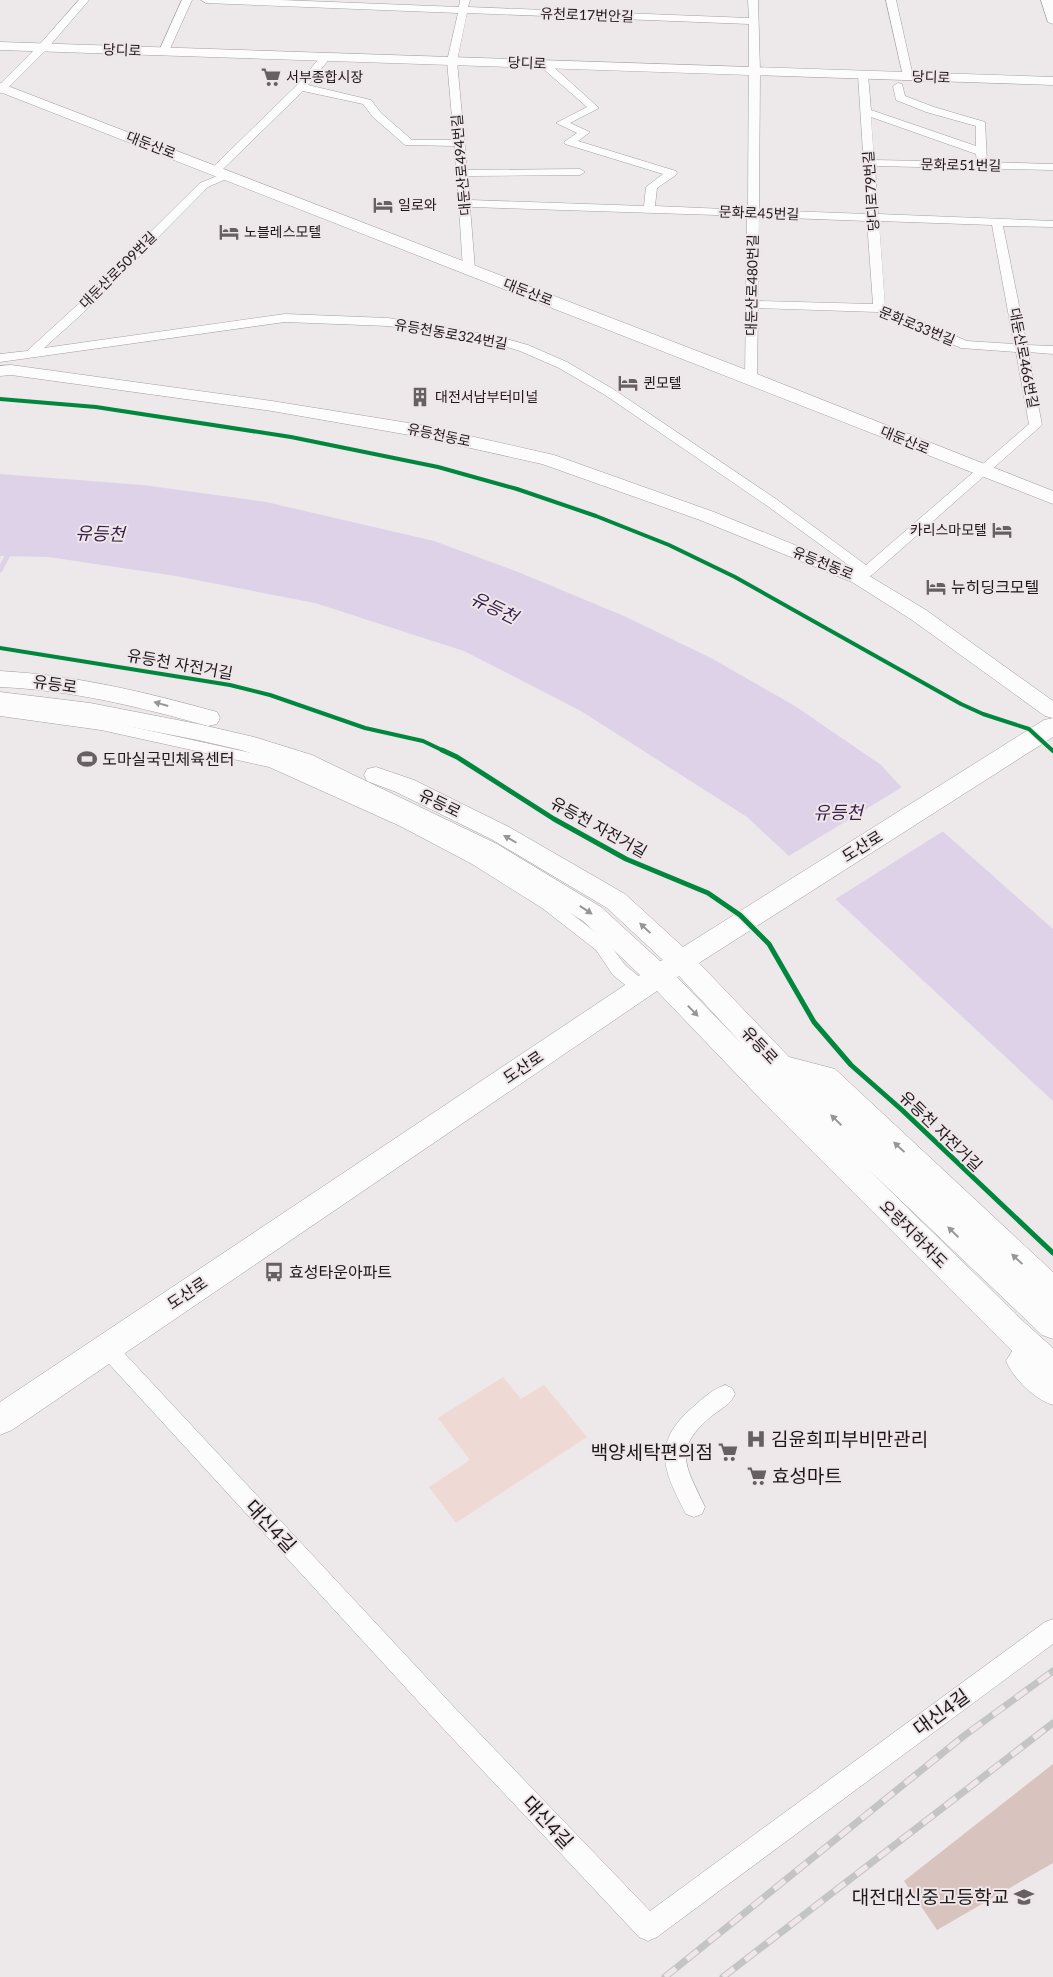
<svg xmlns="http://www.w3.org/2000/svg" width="1053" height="1977" viewBox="0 0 1053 1977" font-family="Lato,'Noto Sans KR',sans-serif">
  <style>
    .green { fill: #eed9d5 }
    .forest { fill: #d9c3be }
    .water { fill: #ded2e8 }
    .pier { fill: #ede8ea }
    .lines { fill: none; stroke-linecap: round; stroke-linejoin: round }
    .stream { stroke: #ded2e8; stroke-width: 5 }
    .street-casing { stroke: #a29fa0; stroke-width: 1 }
    .secondary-casing { stroke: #a29fa0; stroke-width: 1 }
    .primary-casing { stroke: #a29fa0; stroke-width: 1 }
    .street { fill: #fcfcfc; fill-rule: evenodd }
    .secondary { fill: #fcfcfc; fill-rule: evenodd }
    .primary { fill: #fcfcfc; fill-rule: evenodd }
    .rail-casing { stroke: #c5c4c5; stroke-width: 7 }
    .rail { stroke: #efe6e9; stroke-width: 5; stroke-dasharray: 14; stroke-linecap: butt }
    .cycleway-far1-casing { stroke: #efe6e9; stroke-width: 6 }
    .cycleway-casing { stroke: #efe6e9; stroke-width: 8 }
    .cycleway-far1 { stroke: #00873e; stroke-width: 4 }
    .cycleway { stroke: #00873e; stroke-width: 5 }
    .oneway { fill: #979696 }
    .labels { text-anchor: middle; stroke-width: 4; stroke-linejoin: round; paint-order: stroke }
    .far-street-label { font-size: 14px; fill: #1c191a; stroke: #efe6e9 }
    .far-poi-label { font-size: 14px; fill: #1c191a; stroke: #efe6e9; text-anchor: start }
    .poi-label { font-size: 16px; fill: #1c191a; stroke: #efe6e9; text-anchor: start }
    .street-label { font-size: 16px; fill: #1c191a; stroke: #efe6e9 }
    .water-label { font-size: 18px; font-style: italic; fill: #361f48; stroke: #efe6e9 }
    .near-poi-label { font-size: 19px; fill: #1c191a; stroke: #efe6e9; text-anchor: start }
    .near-street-label { font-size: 19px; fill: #1c191a; stroke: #efe6e9 }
  </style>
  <rect width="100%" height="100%" fill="#ede8ea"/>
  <polygon class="green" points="503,1377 521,1399 544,1385 587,1437 456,1523 429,1487 470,1460 438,1418"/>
  <polygon class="forest" points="1053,1764 1053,1863 937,1930 904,1881"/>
  <polygon class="water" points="0,474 143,485 266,502 434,541 518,572 624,616 711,658 795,706 881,765 939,828 1053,929 1053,1101 747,817 581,711 464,651 315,603 176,576 49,557 0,556"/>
  <polygon class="pier" points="904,786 945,830 834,900 787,857"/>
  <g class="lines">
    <polyline class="stream" points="0,570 11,549"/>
    <defs>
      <g id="street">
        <polygon points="79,0 89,0 47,49 4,92 0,93 0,84 39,45"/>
        <polygon points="182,0 192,0 169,51 168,53 160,53 159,51"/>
        <path d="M201 0H281L459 7 460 0H470L468 7 749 18 748 0H758L760 71 759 210 867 214 858 75 863 72 868 75 871 110 976 146V126L926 112 896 100 893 86 898 83 902 84 905 96 934 107 985 122 987 162 1053 164V170L875 166 878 214 1053 221V227L1003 226 1027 345 1053 346V354L1028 352 1042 425 872 575 859 582 854 581 852 578 858 572 766 505 605 395 559 368 520 351 491 342 388 326 285 322 0 362V354L27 351 74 308 200 183 227 172 232 175 231 177 208 187 82 314 44 348 285 314 388 318 496 336 528 345 567 362 613 389 776 499 866 565 1029 424 1016 352 961 348 877 312 758 308 757 378 751 382 747 381 745 378 747 216 470 207 475 269 473 271H465L463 269 455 146 405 145 373 117 363 104 303 91 220 172H212L211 170 212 168 297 85 322 55 326 54 331 57 308 85 371 100 381 113 412 140H454L447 61 458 13 206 3ZM467 13 749 24 748 210 655 206 657 188 676 175 677 173 676 171 578 141 590 132 570 123 599 108 548 62H540V66L587 107 556 123 577 133 564 142 565 144 663 174 646 187 644 206 470 200 468 176 580 175 585 172 580 169 467 170 457 61ZM871 117 976 154 977 162 874 160ZM759 217 867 221 873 304 758 301ZM879 221 992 225 1014 344 967 341 885 306Z"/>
        <polygon points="886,0 896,0 913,76 912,78 904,78 903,76"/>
        <polygon points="0,706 101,720 279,759 412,818 484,856 554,900 608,942 625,965 647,983 650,988 647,993 641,994 635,993 613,975 596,950 542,908 472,864 400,826 269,767 101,730 0,716"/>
        <polygon points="106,1338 113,1341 454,1707 650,1911 1045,1622 1053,1619 1053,1644 657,1937 648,1941 639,1937 438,1723 99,1353 96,1347 99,1341"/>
        <path d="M725 1385 732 1388 735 1394C731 1404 721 1409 713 1415 671 1449 686 1466 705 1507L702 1514 694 1517 686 1514C664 1471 650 1444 693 1407 703 1398 713 1389 725 1385Z"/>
      </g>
      <g id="secondary">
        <polygon points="0,42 1053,77 1053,85 0,50"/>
        <polygon points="0,83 757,374 1053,491 1053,504 0,92"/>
        <polygon points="11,365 272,401 421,425 554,455 714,512 866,574 926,610 1053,701 1053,718 1045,716 912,620 852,582 700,520 542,464 421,437 272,411 11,375 0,376 0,366"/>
      </g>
      <g id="primary">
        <polygon points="1041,0 1053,0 1053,24 1048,22"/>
        <path d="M0 671C74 675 145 692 217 712L220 718 217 724 208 726C139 707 72 690 0 687Z"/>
        <path d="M0 692 90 703 198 724 254 737 312 755 497 844 601 907 660 961 663 960 607 908 491 839 396 792 367 781 364 775 367 769 376 767 414 780 509 827 625 894 683 947 1044 720 1053 718V737L699 963 789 1057 835 1069 1053 1272V1339L1042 1335 868 1169 1024 1322 1053 1348V1405C1034 1399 1014 1379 1006 1361L1012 1351 768 1107 657 991 12 1430 0 1435V1402L640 975 583 921 479 856 294 767 241 750 198 740 90 719 0 708ZM679 976 743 1045 677 977Z"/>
      </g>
    </defs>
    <use href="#street" class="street-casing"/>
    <use href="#secondary" class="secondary-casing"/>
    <use href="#primary" class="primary-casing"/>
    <use href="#street" class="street"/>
    <use href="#secondary" class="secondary"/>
    <use href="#primary" class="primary"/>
    <defs>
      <g id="rail">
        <polyline points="665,1977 965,1735 1053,1671"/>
        <polyline points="723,1977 1053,1723"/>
      </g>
    </defs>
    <use href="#rail" class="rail-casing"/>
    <use href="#rail" class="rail"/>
    <defs>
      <g id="cycleway-far1">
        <polyline points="0,399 96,407 291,437 438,467 517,489 596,516 669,545 735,577 961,704 983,714 1029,729 1053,751"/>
        <polyline points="0,648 230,685 270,695 365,728 423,741 444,751"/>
      </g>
      <polyline id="cycleway" points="442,750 457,757 554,819 626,859 708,893 740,915 769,944 814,1022 851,1065 902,1110 1053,1253"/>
    </defs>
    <use href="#cycleway-far1" class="cycleway-far1-casing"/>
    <use href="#cycleway" class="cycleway-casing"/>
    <use href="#cycleway-far1" class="cycleway-far1"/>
    <use href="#cycleway" class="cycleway"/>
  </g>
  <defs><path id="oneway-solid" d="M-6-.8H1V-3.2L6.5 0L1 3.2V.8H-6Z" transform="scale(1.25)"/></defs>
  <g class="oneway">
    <use href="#oneway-solid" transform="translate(161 704) rotate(-164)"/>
    <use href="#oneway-solid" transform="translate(510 839) rotate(-150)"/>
    <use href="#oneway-solid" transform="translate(586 910) rotate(33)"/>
    <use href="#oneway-solid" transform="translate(645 928) rotate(-137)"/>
    <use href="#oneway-solid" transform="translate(693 1011) rotate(46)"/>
    <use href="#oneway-solid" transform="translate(836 1120) rotate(-136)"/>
    <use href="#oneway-solid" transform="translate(899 1147) rotate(-137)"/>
    <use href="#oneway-solid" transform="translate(953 1232) rotate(-136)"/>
    <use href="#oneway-solid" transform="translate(1017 1259) rotate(-137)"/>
  </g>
  <defs>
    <symbol id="supermarket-bare" viewBox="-9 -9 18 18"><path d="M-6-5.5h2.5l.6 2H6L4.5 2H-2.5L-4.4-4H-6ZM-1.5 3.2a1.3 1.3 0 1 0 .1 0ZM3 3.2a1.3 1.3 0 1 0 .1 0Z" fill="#656163" stroke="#efe6e9" stroke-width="2.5" paint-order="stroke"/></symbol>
    <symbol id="hotel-bare" viewBox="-9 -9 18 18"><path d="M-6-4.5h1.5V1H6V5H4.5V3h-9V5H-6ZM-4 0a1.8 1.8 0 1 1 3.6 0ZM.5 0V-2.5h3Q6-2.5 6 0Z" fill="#656163" stroke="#efe6e9" stroke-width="2.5" paint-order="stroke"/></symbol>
    <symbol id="building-bare" viewBox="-9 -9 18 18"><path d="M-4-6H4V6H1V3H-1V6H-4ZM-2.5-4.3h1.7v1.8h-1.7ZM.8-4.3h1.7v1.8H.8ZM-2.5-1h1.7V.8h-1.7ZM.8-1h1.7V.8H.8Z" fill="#656163" stroke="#efe6e9" stroke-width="2.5" paint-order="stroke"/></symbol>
    <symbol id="stadium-bare" viewBox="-9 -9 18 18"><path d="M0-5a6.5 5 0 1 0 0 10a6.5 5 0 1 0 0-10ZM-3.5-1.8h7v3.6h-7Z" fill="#656163" stroke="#efe6e9" stroke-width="2.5" paint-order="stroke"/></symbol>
    <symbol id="bus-bare" viewBox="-9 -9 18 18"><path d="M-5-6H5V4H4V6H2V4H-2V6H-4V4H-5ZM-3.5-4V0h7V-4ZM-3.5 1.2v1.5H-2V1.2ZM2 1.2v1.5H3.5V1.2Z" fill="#656163" stroke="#efe6e9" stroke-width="2.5" paint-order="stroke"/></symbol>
    <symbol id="hospital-bare" viewBox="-9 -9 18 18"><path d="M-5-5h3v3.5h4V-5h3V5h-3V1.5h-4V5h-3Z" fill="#656163" stroke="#efe6e9" stroke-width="2.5" paint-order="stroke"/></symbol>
    <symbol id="school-bare" viewBox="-9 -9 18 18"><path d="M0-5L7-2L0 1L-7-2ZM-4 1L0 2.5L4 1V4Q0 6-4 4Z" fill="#656163" stroke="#efe6e9" stroke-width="2.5" paint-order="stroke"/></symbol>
  </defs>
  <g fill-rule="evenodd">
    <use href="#supermarket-bare" x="257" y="63" width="28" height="28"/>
    <use href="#hotel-bare" x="369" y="191" width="28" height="28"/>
    <use href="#hotel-bare" x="215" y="218" width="28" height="28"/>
    <use href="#hotel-bare" x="614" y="369" width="28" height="28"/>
    <use href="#building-bare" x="406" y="383" width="28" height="28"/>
    <use href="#hotel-bare" x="988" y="516" width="28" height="28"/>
    <use href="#hotel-bare" x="922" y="573" width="28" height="28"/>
    <use href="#stadium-bare" x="73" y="745" width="28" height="28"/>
    <use href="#bus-bare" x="260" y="1258" width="28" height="28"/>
    <use href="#hospital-bare" x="742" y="1425" width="28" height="28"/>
    <use href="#supermarket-bare" x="714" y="1438" width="28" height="28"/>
    <use href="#supermarket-bare" x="743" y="1462" width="28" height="28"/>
    <use href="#school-bare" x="1010" y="1883" width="28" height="28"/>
  </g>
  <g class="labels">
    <g class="far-street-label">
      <text transform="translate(587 15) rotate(2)" y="5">유천로17번안길</text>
      <text transform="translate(122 50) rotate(2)" y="5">당디로</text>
      <text transform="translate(527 63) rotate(2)" y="5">당디로</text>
      <text transform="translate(931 77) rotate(2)" y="5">당디로</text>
      <text transform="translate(151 145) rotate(21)" y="5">대둔산로</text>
      <text transform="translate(461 165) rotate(-95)" y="5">대둔산로494번길</text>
      <text transform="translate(961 165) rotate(1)" y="5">문화로51번길</text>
      <text transform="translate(871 191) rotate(-94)" y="5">당디로79번길</text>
      <text transform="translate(759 213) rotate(2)" y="5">문화로45번길</text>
      <text transform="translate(118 270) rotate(-45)" y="5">대둔산로509번길</text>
      <text transform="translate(752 285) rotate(-89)" y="5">대둔산로480번길</text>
      <text transform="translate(528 292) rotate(21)" y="5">대둔산로</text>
      <text transform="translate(917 326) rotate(22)" y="5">문화로33번길</text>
      <text transform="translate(451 334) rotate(10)" y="5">유등천동로324번길</text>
      <text transform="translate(1024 358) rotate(79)" y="5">대둔산로466번길</text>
      <text transform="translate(439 435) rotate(12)" y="5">유등천동로</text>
      <text transform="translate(905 440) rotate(22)" y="5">대둔산로</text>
      <text transform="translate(823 563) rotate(22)" y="5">유등천동로</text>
    </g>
    <g class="far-poi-label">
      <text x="286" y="82">서부종합시장</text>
      <text x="398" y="210">일로와</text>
      <text x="244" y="237">노블레스모텔</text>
      <text x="643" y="388">퀸모텔</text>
      <text x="435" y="402">대전서남부터미널</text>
      <text x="987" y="535" text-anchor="end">카리스마모텔</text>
    </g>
    <g class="poi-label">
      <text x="951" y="593">뉴히딩크모텔</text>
      <text x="102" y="765">도마실국민체육센터</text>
      <text x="289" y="1278">효성타운아파트</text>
    </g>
    <g class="street-label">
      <text transform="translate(180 664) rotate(10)" y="6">유등천 자전거길</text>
      <text transform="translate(55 684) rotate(8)" y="6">유등로</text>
      <text transform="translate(440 803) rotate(26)" y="6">유등로</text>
      <text transform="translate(599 827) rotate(29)" y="6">유등천 자전거길</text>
      <text transform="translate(862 846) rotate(-32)" y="6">도산로</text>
      <text transform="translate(760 1045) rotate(47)" y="6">유등로</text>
      <text transform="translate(523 1067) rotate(-34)" y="6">도산로</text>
      <text transform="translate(941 1131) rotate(44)" y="6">유등천 자전거길</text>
      <text transform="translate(914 1234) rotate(45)" y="6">오량지하차도</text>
      <text transform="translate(187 1293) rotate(-34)" y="6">도산로</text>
    </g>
    <g class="water-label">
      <text transform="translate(100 534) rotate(2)" y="6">유등천</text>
      <text transform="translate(494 608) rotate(26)" y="6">유등천</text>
      <text x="838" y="819">유등천</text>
    </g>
    <g class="near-poi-label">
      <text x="771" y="1446">김윤희피부비만관리</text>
      <text x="713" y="1459" text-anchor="end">백양세탁편의점</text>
      <text x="772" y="1483">효성마트</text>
      <text x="1009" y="1904" text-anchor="end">대전대신중고등학교</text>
    </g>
    <g class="near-street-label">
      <text transform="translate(271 1526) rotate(47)" y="7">대신4길</text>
      <text transform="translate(941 1712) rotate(-36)" y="7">대신4길</text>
      <text transform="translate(548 1822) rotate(47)" y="7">대신4길</text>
    </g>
  </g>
</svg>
